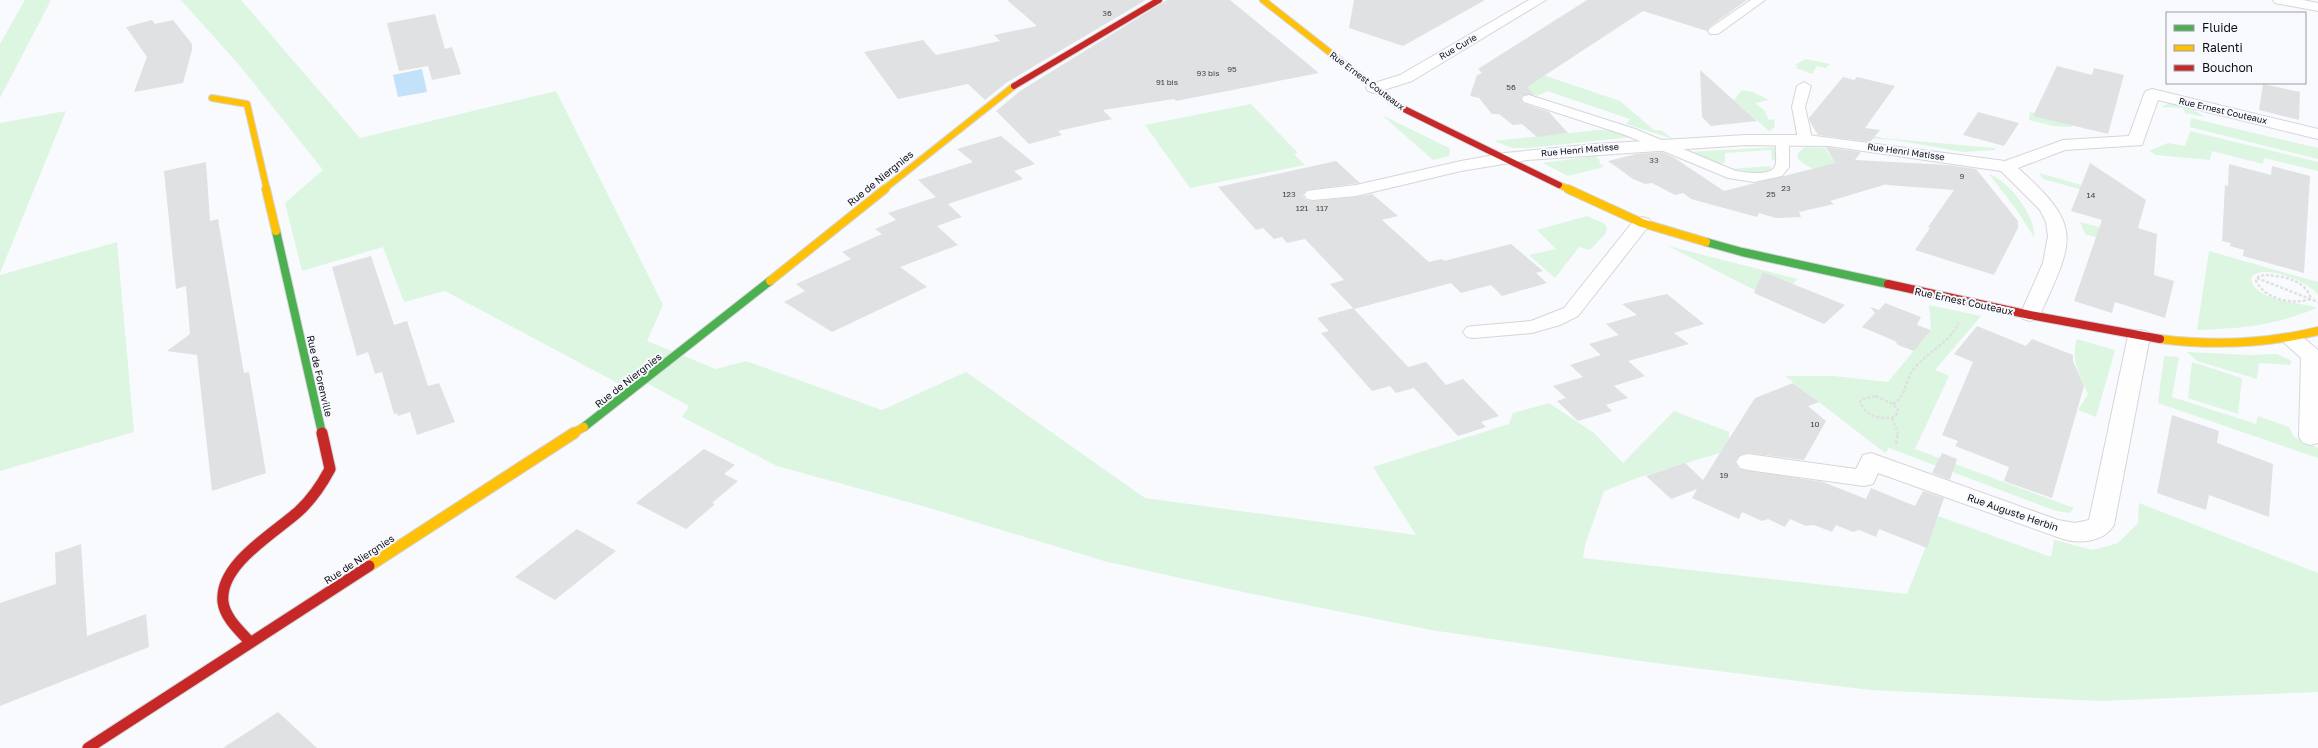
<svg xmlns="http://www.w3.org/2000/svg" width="2318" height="748" viewBox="0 0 2318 748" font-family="'Golos Text',sans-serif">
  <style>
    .green { fill: #dcf6e2 }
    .water { fill: #c3e1f9 }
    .building { fill: #e0e1e3 }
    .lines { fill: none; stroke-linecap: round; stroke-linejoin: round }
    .lane-casing { stroke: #d5d6d9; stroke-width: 2 }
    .street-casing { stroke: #d5d6d9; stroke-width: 2 }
    .fast-casing { stroke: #d5d6d9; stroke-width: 10 }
    .slow-far2-casing { stroke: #d5d6d9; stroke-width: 8 }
    .slow-far1-casing { stroke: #d5d6d9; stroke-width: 10 }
    .slow-casing { stroke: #d5d6d9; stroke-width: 13 }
    .jam-far2-casing { stroke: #d5d6d9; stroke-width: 8 }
    .jam-far1-casing { stroke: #d5d6d9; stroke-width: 10 }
    .jam-casing { stroke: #d5d6d9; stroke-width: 13 }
    .path-far1 { stroke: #e0e0e1; stroke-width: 2.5; stroke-dasharray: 3 2; stroke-linecap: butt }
    .path { stroke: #e0e0e1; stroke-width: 3; stroke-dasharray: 3.5 2.5; stroke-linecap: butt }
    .lane { fill: #fefeff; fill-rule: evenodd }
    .street { fill: #fefeff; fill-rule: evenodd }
    .fast { stroke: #4caf50; stroke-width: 8 }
    .slow-far2 { stroke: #ffc107; stroke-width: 6 }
    .slow-far1 { stroke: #ffc107; stroke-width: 8 }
    .slow { stroke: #ffc107; stroke-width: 11 }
    .jam-far2 { stroke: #c62828; stroke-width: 6 }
    .jam-far1 { stroke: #c62828; stroke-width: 8 }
    .jam { stroke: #c62828; stroke-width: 11 }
    .labels { text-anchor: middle; stroke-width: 4; stroke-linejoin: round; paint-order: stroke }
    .number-label { font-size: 8px; fill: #444446 }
    .far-street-label { font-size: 9px; fill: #0e0e11; stroke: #f7f9ff }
    .street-label { font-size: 10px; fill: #0e0e11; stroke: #f7f9ff }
  </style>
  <rect width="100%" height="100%" fill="#f9fafd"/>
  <g class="green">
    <polygon points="25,0 51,0 0,98 0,44"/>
    <polygon points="181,0 241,0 360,138 556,91 663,305 647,341 716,369 746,361 882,410 966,372 1145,498 1416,535 1373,467 1509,424 1513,413 1549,403 1594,433 1623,463 1674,411 1729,432 1729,438 1746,445 1637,478 1604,491 1585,545 1583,558 1907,594 1938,516 2051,557 2054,540 2093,550 2118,543 2138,523 2139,503 2318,573 2318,692 2100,701 1870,690 1647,662 1431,630 1248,593 1104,561 926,507 777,466 682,417 689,406 632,375 623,386 445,291 404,302 383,247 302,271 285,203 323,170 240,66"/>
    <polygon points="1806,59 1830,64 1826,68 1817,66 1812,74 1796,68 1798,66 1795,65"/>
    <polygon points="1537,73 1620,101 1654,130 1661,130 1673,139 1626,124 1630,119 1547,91 1537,96 1506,84"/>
    <polygon points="1742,90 1753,92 1769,100 1755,103 1764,110 1769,120 1774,119 1775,127 1769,131 1734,100"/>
    <polygon points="2170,103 2187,106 2205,117 2185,113 2183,108 2161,107"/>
    <polygon points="1251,104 1298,153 1294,154 1305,165 1190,188 1145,125"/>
    <polygon points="66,111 0,273 0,123"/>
    <polygon points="2030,112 2075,123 2071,127 2053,126 2029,120"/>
    <polygon points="1382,115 1449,148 1450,150 1449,156 1433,160"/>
    <polygon points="2191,118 2318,148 2318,159 2190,127"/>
    <polygon points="1826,122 1882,138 1995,148 1996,150 1963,152 1895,140 1849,137"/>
    <polygon points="1598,130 1618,131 1633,137 1528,148 1512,148 1494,141"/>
    <polygon points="2190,131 2318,162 2318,171 2264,158 2263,164 2212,151 2210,160 2156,155 2149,151 2168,143 2185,146"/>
    <polygon points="1777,147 1777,158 1772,161 1771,150 1725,153 1725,163 1717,164 1688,152"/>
    <path d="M1805 147 1825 148 1841 172C1824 171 1808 171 1797 157L1798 153Z"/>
    <polygon points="1595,156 1600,160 1599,163 1604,167 1568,176 1543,163"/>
    <polygon points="1771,166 1770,170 1758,174 1730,169"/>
    <polygon points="2039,173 2092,188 2090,192 2043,179"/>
    <path d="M1989 174C2009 181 2036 216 2034 237L2016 209Z"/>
    <polygon points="1587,216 1605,224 1607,228 1606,233 1590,250 1579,247 1555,278 1529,255 1556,249 1537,230"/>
    <polygon points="2080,222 2110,230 2108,241 2085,234"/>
    <polygon points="117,242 134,432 0,471 0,275"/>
    <polygon points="1668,246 1798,279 1776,301"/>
    <path d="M2209 251 2318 282V295C2309 282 2262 262 2251 278 2253 302 2303 302 2317 308 2273 326 2244 328 2197 330Z"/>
    <polygon points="1929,305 1981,316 1935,370 1949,376 1915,449 2074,508 2070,513 2056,511 1889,448 1885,453 1785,376 1834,376 1888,382 1931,330"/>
    <path d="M2077 339 2115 350 2096 417 2078 410 2088 394C2080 376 2070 359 2077 339Z"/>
    <polygon points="2187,352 2248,355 2277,354 2292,361 2290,365 2259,363 2257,379 2197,361"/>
    <polygon points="2164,356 2179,357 2172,397 2256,424 2258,416 2289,427 2294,437 2318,448 2318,458 2158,403"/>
    <polygon points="2192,362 2242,378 2238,414 2188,398"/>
  </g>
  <polygon class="water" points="422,69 427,92 398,97 393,75"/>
  <g class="building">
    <polygon points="1007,0 1146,0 1006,83 985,100 968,84 898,99 864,52 923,40 936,55 1000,41 994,35 1037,26"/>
    <polygon points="1167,0 1230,0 1319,73 1176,101 1174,99 1103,110 1112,119 1058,131 1062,135 1029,144 996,111 1020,91"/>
    <polygon points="1354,0 1485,0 1403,46 1349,28"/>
    <polygon points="1587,0 1747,0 1709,27 1707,31 1643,11 1527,87 1534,95 1523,95 1521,98 1523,103 1549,112 1568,133 1537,137 1522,124 1513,125 1499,114 1492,114 1479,98 1470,96 1477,75 1482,73 1478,69"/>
    <polygon points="435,14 445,49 452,47 461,74 432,80 428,66 399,71 387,23"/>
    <polygon points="152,20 155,24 173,20 192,44 192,50 183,83 134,92 147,57 126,27"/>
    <polygon points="2057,66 2092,75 2094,68 2124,75 2108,134 2033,116"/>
    <polygon points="1700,70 1757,121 1711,126 1702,117"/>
    <polygon points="1843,77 1854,80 1857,77 1895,86 1865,128 1880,130 1870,142 1818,135 1810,122 1809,118"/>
    <polygon points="2263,84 2300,92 2299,120 2259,110"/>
    <polygon points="1978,112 2019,123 2004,146 1963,135"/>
    <polygon points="1001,136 1035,164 1014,171 1023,179 948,204 962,217 937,226 958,245 900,267 927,287 832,332 784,302 805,291 796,284 851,259 842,252 882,234 875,229 896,220 888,213 936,197 918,180 973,162 957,149"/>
    <polygon points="1826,147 1861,152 1855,160 1948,165 1976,169 2018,221 2018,228 1994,275 1915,250 1930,228 1928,227 1954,190 1887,185 1887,184 1830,201 1834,204 1799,212 1801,217 1776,218 1759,213 1757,217 1691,199 1683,193 1675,195 1652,183 1645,184 1633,179 1608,161 1636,154 1662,152 1673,157 1724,191 1835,163"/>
    <polygon points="1336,161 1360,183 1307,190 1302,195 1306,200 1313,201 1356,197 1372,194 1398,216 1382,220 1429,262 1442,259 1444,261 1511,244 1543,271 1536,273 1547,283 1502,296 1491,285 1461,293 1451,283 1354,309 1330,284 1344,280 1305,239 1287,243 1282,237 1274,239 1263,228 1256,230 1218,187"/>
    <polygon points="206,162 210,221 218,219 244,373 249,372 266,473 212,491 197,355 167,351 190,334 186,286 176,289 164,171"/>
    <polygon points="2090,163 2146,200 2138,228 2157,234 2154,275 2174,281 2165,318 2115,302 2112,313 2074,301 2102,220 2071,211"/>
    <polygon points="2229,164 2271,175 2272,166 2310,176 2304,273 2243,256 2244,250 2230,246 2231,243 2222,241 2225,185 2228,186"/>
    <polygon points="371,256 394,325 407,321 428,386 439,383 455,422 417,435 410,412 398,416 397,413 394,414 382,372 375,374 368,352 357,356 332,267"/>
    <polygon points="1763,272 1845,305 1824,324 1754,293"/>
    <polygon points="1667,294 1704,324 1674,333 1689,344 1628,361 1645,376 1614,386 1628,398 1606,405 1612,411 1578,421 1557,401 1566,398 1553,386 1583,377 1570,365 1601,355 1589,344 1619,335 1606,324 1637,315 1622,304"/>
    <polygon points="1885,303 1921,317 1917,325 1931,330 1914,351 1898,345 1895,341 1862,327 1875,313 1870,307 1879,310"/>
    <polygon points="1353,308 1408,367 1426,362 1446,385 1463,379 1499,416 1481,422 1486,427 1458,436 1414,388 1396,393 1390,386 1372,391 1321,333 1329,331 1317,318"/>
    <polygon points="1977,326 2026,346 2032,339 2073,355 2073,361 2084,386 2052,498 2004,481 2009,467 1955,446 1958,441 1942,435 1973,362 1954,354"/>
    <polygon points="1793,383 1819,402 1808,406 1826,421 1804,460 1748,453 1740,455 1735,461 1739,469 1823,482 1866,499 1871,488 1915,506 1923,491 1944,498 1927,548 1879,529 1876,537 1859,530 1853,532 1836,525 1832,532 1814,525 1806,526 1790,519 1785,527 1768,519 1762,521 1742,512 1739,519 1692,498 1697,489 1671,499 1646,476 1685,463 1703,480 1755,398"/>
    <polygon points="2172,415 2219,431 2217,443 2273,464 2269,517 2209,495 2206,510 2157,493"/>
    <polygon points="704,449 735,465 724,474 738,481 712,503 715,504 686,529 636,503"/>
    <polygon points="1942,453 1957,459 1950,480 1932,473"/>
    <polygon points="577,529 616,551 555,600 515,577"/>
    <polygon points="81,544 87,636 146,614 149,647 0,706 0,603 56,584 55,553"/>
    <polygon points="278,712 317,748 223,748"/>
  </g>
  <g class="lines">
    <defs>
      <g id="lane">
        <polygon points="1751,0 1765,0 1718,34 1710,34 1708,31 1710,28"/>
        <polygon points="1804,82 1811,86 1805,107 1812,139 1805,143 1798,139 1792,107 1797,86"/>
        <path d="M1529 95 1635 129 1736 171C1744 172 1771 177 1775 166 1779 155 1771 150 1781 137H1791L1793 140 1789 145V167L1782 176 1754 182 1728 178 1625 135 1524 102 1522 99 1524 96Z"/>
      </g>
      <g id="street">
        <polygon points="1529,0 1546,0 1412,81 1374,93 1368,91 1366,88 1368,85 1400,75"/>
        <polygon points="2273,0 2303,0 2318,3 2318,11 2275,3"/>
        <path d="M2152 89 2318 129V139L2158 100 2142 145 2065 150 2018 168C2084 227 2074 239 2040 315L2037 319 2030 321 2023 319 2020 315 2043 263 2048 236 2046 222 2040 210 2001 171 1829 146 1746 145 1527 160 1461 171 1356 196 1313 200 1307 199 1304 195 1307 191 1313 190 1356 185 1461 161 1505 153 1595 144 1746 135H1808L2005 161 2063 140 2129 136 2144 94 2146 91Z"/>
        <polygon points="1642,217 1649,219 1651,223 1578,316 1560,325 1532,333 1474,338 1467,337 1463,332 1467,327 1474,326 1531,321 1564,308 1635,219"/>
        <path d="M2139 330 2146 331 2150 336 2114 525C2104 542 2080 544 2063 539L1878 473 1873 484 1864 486 1748 470 1740 468 1736 462 1740 456 1748 454 1856 469 1863 455 1871 453 2058 520 2075 523 2089 520 2128 336 2132 331Z"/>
        <polygon points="2291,333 2299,334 2318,350 2318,443 2311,445 2303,443 2299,437 2301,358 2280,339 2283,334"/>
      </g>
      <g id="fast">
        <polyline points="276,231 322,433"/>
        <polyline points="1706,242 1742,252 1888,284"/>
        <polyline points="584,427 770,281"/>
      </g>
      <g id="slow-far2">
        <polyline points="1263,0 1388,98"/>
        <polyline points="212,98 247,104 267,190"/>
        <polyline points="1559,185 1571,190"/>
        <polyline points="883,190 1014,86"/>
      </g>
      <g id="slow-far1">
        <polyline points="266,189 276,231"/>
        <polyline points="1568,189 1642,223 1706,242"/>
        <polyline points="770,281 885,189"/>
        <path d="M2160 339C2214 346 2265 344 2318 331"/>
        <polyline points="572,434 584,427"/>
      </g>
      <polyline id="slow" points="369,566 574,433"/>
      <g id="jam-far2">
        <polyline points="1014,86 1159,0"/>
        <polyline points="1388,98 1398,106 1559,185"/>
      </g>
      <g id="jam-far1">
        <polyline points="1888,284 2030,315 2160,339"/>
        <polyline points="322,433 322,434"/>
      </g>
      <g id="jam">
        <path d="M250 642C240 631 225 618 223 602 219 564 275 533 299 511 312 499 322 484 330 469L322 433"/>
        <polyline points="88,748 369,566"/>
      </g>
    </defs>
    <use href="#lane" class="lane-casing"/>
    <use href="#street" class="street-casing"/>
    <use href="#fast" class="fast-casing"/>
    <use href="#slow-far2" class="slow-far2-casing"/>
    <use href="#slow-far1" class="slow-far1-casing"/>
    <use href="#slow" class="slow-casing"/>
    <use href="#jam-far2" class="jam-far2-casing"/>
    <use href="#jam-far1" class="jam-far1-casing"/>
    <use href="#jam" class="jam-casing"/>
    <g class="path-far1">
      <path d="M2266 275C2283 276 2306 280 2311 299 2292 305 2266 300 2256 281L2259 276Z"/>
      <polyline points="2257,278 2318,302"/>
      <path d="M1876 396 1893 404 1898 410 1896 416C1882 421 1866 417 1860 402L1862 399Z"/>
      <path d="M1893 404C1907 396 1904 382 1913 370 1927 352 1948 344 1959 323"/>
      <polyline points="1892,418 1898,434"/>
    </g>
    <polyline class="path" points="1896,444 1898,433"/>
    <use href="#lane" class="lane"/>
    <use href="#street" class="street"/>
    <use href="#fast" class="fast"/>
    <use href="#slow-far2" class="slow-far2"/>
    <use href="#slow-far1" class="slow-far1"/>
    <use href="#slow" class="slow"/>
    <use href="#jam-far2" class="jam-far2"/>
    <use href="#jam-far1" class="jam-far1"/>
    <use href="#jam" class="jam"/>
  </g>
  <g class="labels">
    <g class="number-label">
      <text x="1107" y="16">36</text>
      <text x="1232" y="72">95</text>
      <text x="1208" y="76">93 bis</text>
      <text x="1167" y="85">91 bis</text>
      <text x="1511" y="90">56</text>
      <text x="1654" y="163">33</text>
      <text x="1962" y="179">9</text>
      <text x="1786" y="191">23</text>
      <text x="1289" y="197">123</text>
      <text x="1771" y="197">25</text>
      <text x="2091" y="198">14</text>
      <text x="1302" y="211">121</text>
      <text x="1322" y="211">117</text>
      <text x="1815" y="427">10</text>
      <text x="1724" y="478">19</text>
    </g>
    <g class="far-street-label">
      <text transform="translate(1458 47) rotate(-30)" y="3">Rue Curie</text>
      <text transform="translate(1367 81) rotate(37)" y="3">Rue Ernest Couteaux</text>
      <text transform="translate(2223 111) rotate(13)" y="3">Rue Ernest Couteaux</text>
      <text transform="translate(1580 150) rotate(-5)" y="3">Rue Henri Matisse</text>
      <text transform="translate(1906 152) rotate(8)" y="3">Rue Henri Matisse</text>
    </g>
    <g class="street-label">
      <text transform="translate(880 178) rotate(-39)" y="4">Rue de Niergnies</text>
      <text transform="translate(1964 301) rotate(12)" y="4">Rue Ernest Couteaux</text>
      <text transform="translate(320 376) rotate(77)" y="4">Rue de Forenville</text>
      <text transform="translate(628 380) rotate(-38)" y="4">Rue de Niergnies</text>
      <text transform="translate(2013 512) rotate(19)" y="4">Rue Auguste Herbin</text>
      <text transform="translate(359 559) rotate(-33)" y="4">Rue de Niergnies</text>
    </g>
  </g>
  <rect x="2166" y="12" width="140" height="72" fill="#f7f9ff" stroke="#9a9ba0"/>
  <rect x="2174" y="25" width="20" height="6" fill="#4caf50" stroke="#9a9ba0"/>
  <text x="2202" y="32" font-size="12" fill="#0e0e11">Fluide</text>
  <rect x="2174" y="45" width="20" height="6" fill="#ffc107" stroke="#9a9ba0"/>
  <text x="2202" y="52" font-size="12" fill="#0e0e11">Ralenti</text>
  <rect x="2174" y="65" width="20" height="6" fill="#c62828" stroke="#9a9ba0"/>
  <text x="2202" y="72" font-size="12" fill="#0e0e11">Bouchon</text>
</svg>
